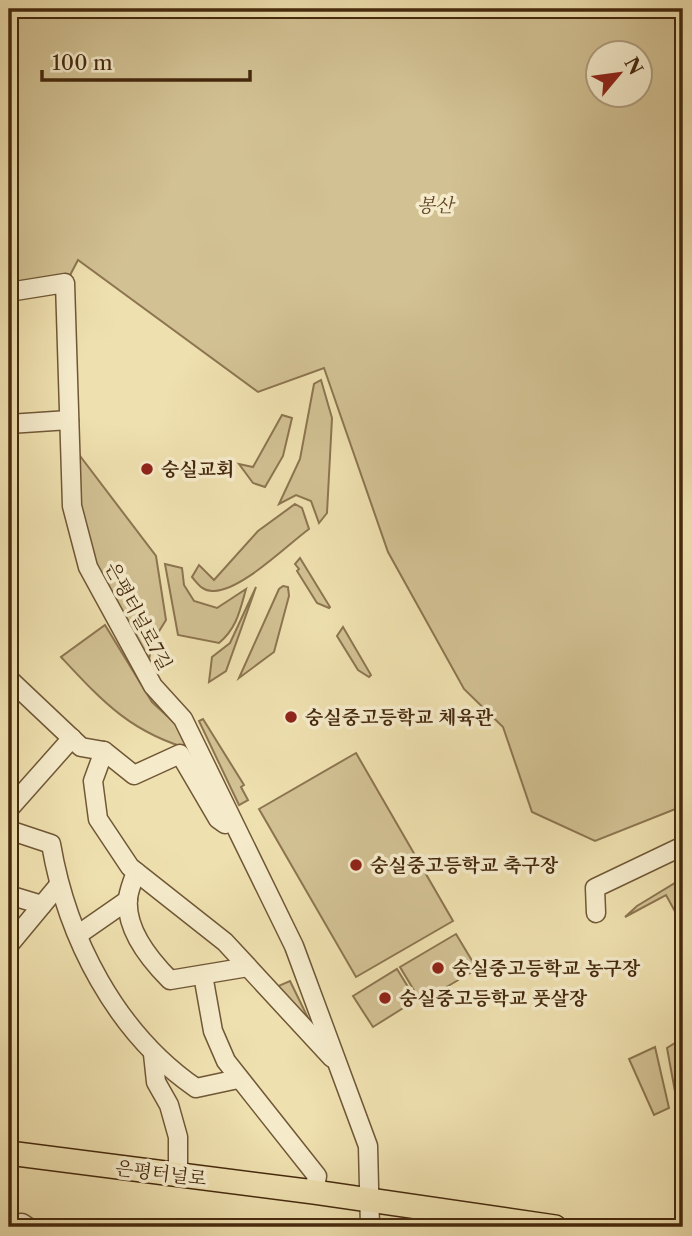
<svg xmlns="http://www.w3.org/2000/svg" width="692" height="1236" viewBox="0 0 692 1236" font-family="'Libre Caslon Text','Noto Serif KR',serif">
  <style>
    .green { fill: #d2c193; stroke: #8c7550; stroke-width: 2; fill-rule: evenodd }
    .lines { fill: none; stroke-linecap: round; stroke-linejoin: round }
    .minor-casing { stroke: #705736; stroke-width: 21 }
    .major-casing { stroke: #45290d; stroke-width: 26 }
    .minor { stroke: #f5ebcb; stroke-width: 18 }
    .major { stroke: #efe0af; stroke-width: 23 }
    .poi-dot { fill: #8f2418; stroke: #f5ebcb; stroke-width: 2.5 }
    .labels { text-anchor: middle; stroke-width: 7; stroke-linejoin: round; paint-order: stroke }
    .park-label { font-size: 19px; font-style: italic; fill: #614728; stroke: #f5ebcb }
    .poi-label { font-size: 19px; font-weight: bold; fill: #45290d; stroke: #f5ebcb; text-anchor: start }
    .street-label { font-size: 19px; fill: #45290d; stroke: #f5ebcb }
  </style>
  <rect width="100%" height="100%" fill="#efe0af"/>
  <filter id="stains"><feTurbulence type="fractalNoise" baseFrequency=".00286" numOctaves="4"/><feColorMatrix values="0 0 0 0 .2 0 0 0 0 .09 0 0 0 0 .02 0 0 0 .5 -.17"/></filter>
  <radialGradient id="worn" r=".72"><stop offset=".6" stop-color="#630" stop-opacity="0"/><stop offset="1" stop-color="#630" stop-opacity=".3"/></radialGradient>
  <g class="green">
    <path d="M9 9H683V806L595 841 532 812 503 727 464 689 388 552 324 368 258 392 78 260 68 279 9 288ZM598 52H640V94H598Z"/>
    <polygon points="321,380 332,418 327,513 319,523 311,501 296,495 279,504 300,459 314,384"/>
    <polygon points="282,415 292,418 283,456 265,487 253,483 239,464 253,467"/>
    <polygon points="74,448 156,556 166,620 153,641 147,668 94,568 75,502"/>
    <path d="M295 504 302 508 309 529C286 546 242 590 214 591 203 592 198 584 192 577L199 565 214 580 258 531Z"/>
    <polygon points="300,558 330,607 329,608 317,603 297,571 299,569 295,564"/>
    <path d="M165 564 182 568 184 585 194 601 217 608 246 589C240 610 237 628 219 643L178 635Z"/>
    <polygon points="283,586 288,587 289,596 274,652 239,678 279,589"/>
    <polygon points="256,587 226,671 209,682 212,657 230,643"/>
    <path d="M105 625 152 702 178 726 193 750C131 733 103 702 61 657Z"/>
    <polygon points="343,627 371,675 369,677 358,670 337,636"/>
    <polygon points="203,719 244,785 241,787 248,800 239,805 199,721"/>
    <polygon points="356,753 453,921 356,977 259,809"/>
    <polygon points="675,883 683,897 683,926 666,895 625,917 637,906"/>
    <polygon points="456,934 477,969 421,1002 400,967"/>
    <polygon points="397,969 416,1000 373,1027 353,996"/>
    <polygon points="290,981 309,1020 276,987"/>
    <polygon points="683,1038 683,1093 676,1097 667,1048"/>
    <polygon points="655,1047 669,1108 654,1115 629,1059"/>
  </g>
  <g class="lines">
    <defs>
      <g id="minor">
        <polyline points="9,292 65,283 72,506 88,567 153,686 183,719 294,946 368,1146 370,1227"/>
        <polyline points="9,424 69,420"/>
        <polyline points="9,679 81,747 104,751 134,775 180,754 218,819 225,824"/>
        <polyline points="104,751 93,781 98,819 130,867 225,942 332,1058"/>
        <polyline points="9,809 72,738"/>
        <path d="M9 830 51 844C67 938 116 1033 196 1088L238 1079"/>
        <path d="M136 872C133 880 129 890 128 898 125 929 150 960 170 980L248 967"/>
        <polyline points="9,895 42,905"/>
        <polyline points="596,913 595,888 683,846"/>
        <polyline points="79,934 128,900"/>
        <polyline points="9,945 58,886"/>
        <polyline points="203,975 213,1031 226,1061 317,1176 314,1192"/>
        <polyline points="153,1054 156,1082 169,1105 178,1137 178,1175"/>
        <polyline points="9,1225 22,1223 28,1227"/>
      </g>
      <polyline id="major" points="9,1153 314,1192 555,1227"/>
    </defs>
    <use href="#minor" class="minor-casing"/>
    <use href="#major" class="major-casing"/>
    <use href="#minor" class="minor"/>
    <use href="#major" class="major"/>
  </g>
  <g class="poi-dot">
    <circle cx="147" cy="469" r="7"/>
    <circle cx="291" cy="717" r="7"/>
    <circle cx="356" cy="865" r="7"/>
    <circle cx="438" cy="968" r="7"/>
    <circle cx="385" cy="998" r="7"/>
  </g>
  <g class="labels">
    <g class="park-label">
      <text x="435" y="212">봉산</text>
    </g>
    <g class="poi-label">
      <text x="161" y="476">숭실교회</text>
      <text x="305" y="724">숭실중고등학교 체육관</text>
      <text x="370" y="872">숭실중고등학교 축구장</text>
      <text x="452" y="975">숭실중고등학교 농구장</text>
      <text x="399" y="1005">숭실중고등학교 풋살장</text>
    </g>
    <g class="street-label">
      <text transform="translate(139 616) rotate(62)" y="7">은평터널로7길</text>
      <text transform="translate(161 1173) rotate(7)" y="7">은평터널로</text>
    </g>
  </g>
  <rect width="692" height="1236" fill="none" stroke="#efe0af" stroke-width="35"/>
  <rect x="10" y="10" width="671" height="1215" fill="none" stroke="#45290d" stroke-width="3.5"/>
  <rect x="18" y="18" width="657" height="1201" fill="none" stroke="#45290d" stroke-width="2"/>
  <g transform="translate(619 74) rotate(61)"><circle r="33" fill="#f5ebcb" stroke="#af9d7f" stroke-width="2"/>
  <path d="M0-5L12 26L0 18L-12 26Z" fill="#8f2418"/>
  <text y="-10" font-size="19" font-weight="bold" text-anchor="middle" fill="#45290d">N</text>
  </g>
  <path d="M42 70v10h208v-10" fill="none" stroke="#45290d" stroke-width="3.5"/>
  <text x="52" y="70" font-size="21" fill="#45290d" stroke="#f5ebcb" stroke-width="5" paint-order="stroke">100 m</text>
  <rect width="100%" height="100%" filter="url(#stains)"/>
  <rect width="100%" height="100%" fill="url(#worn)"/>
</svg>
